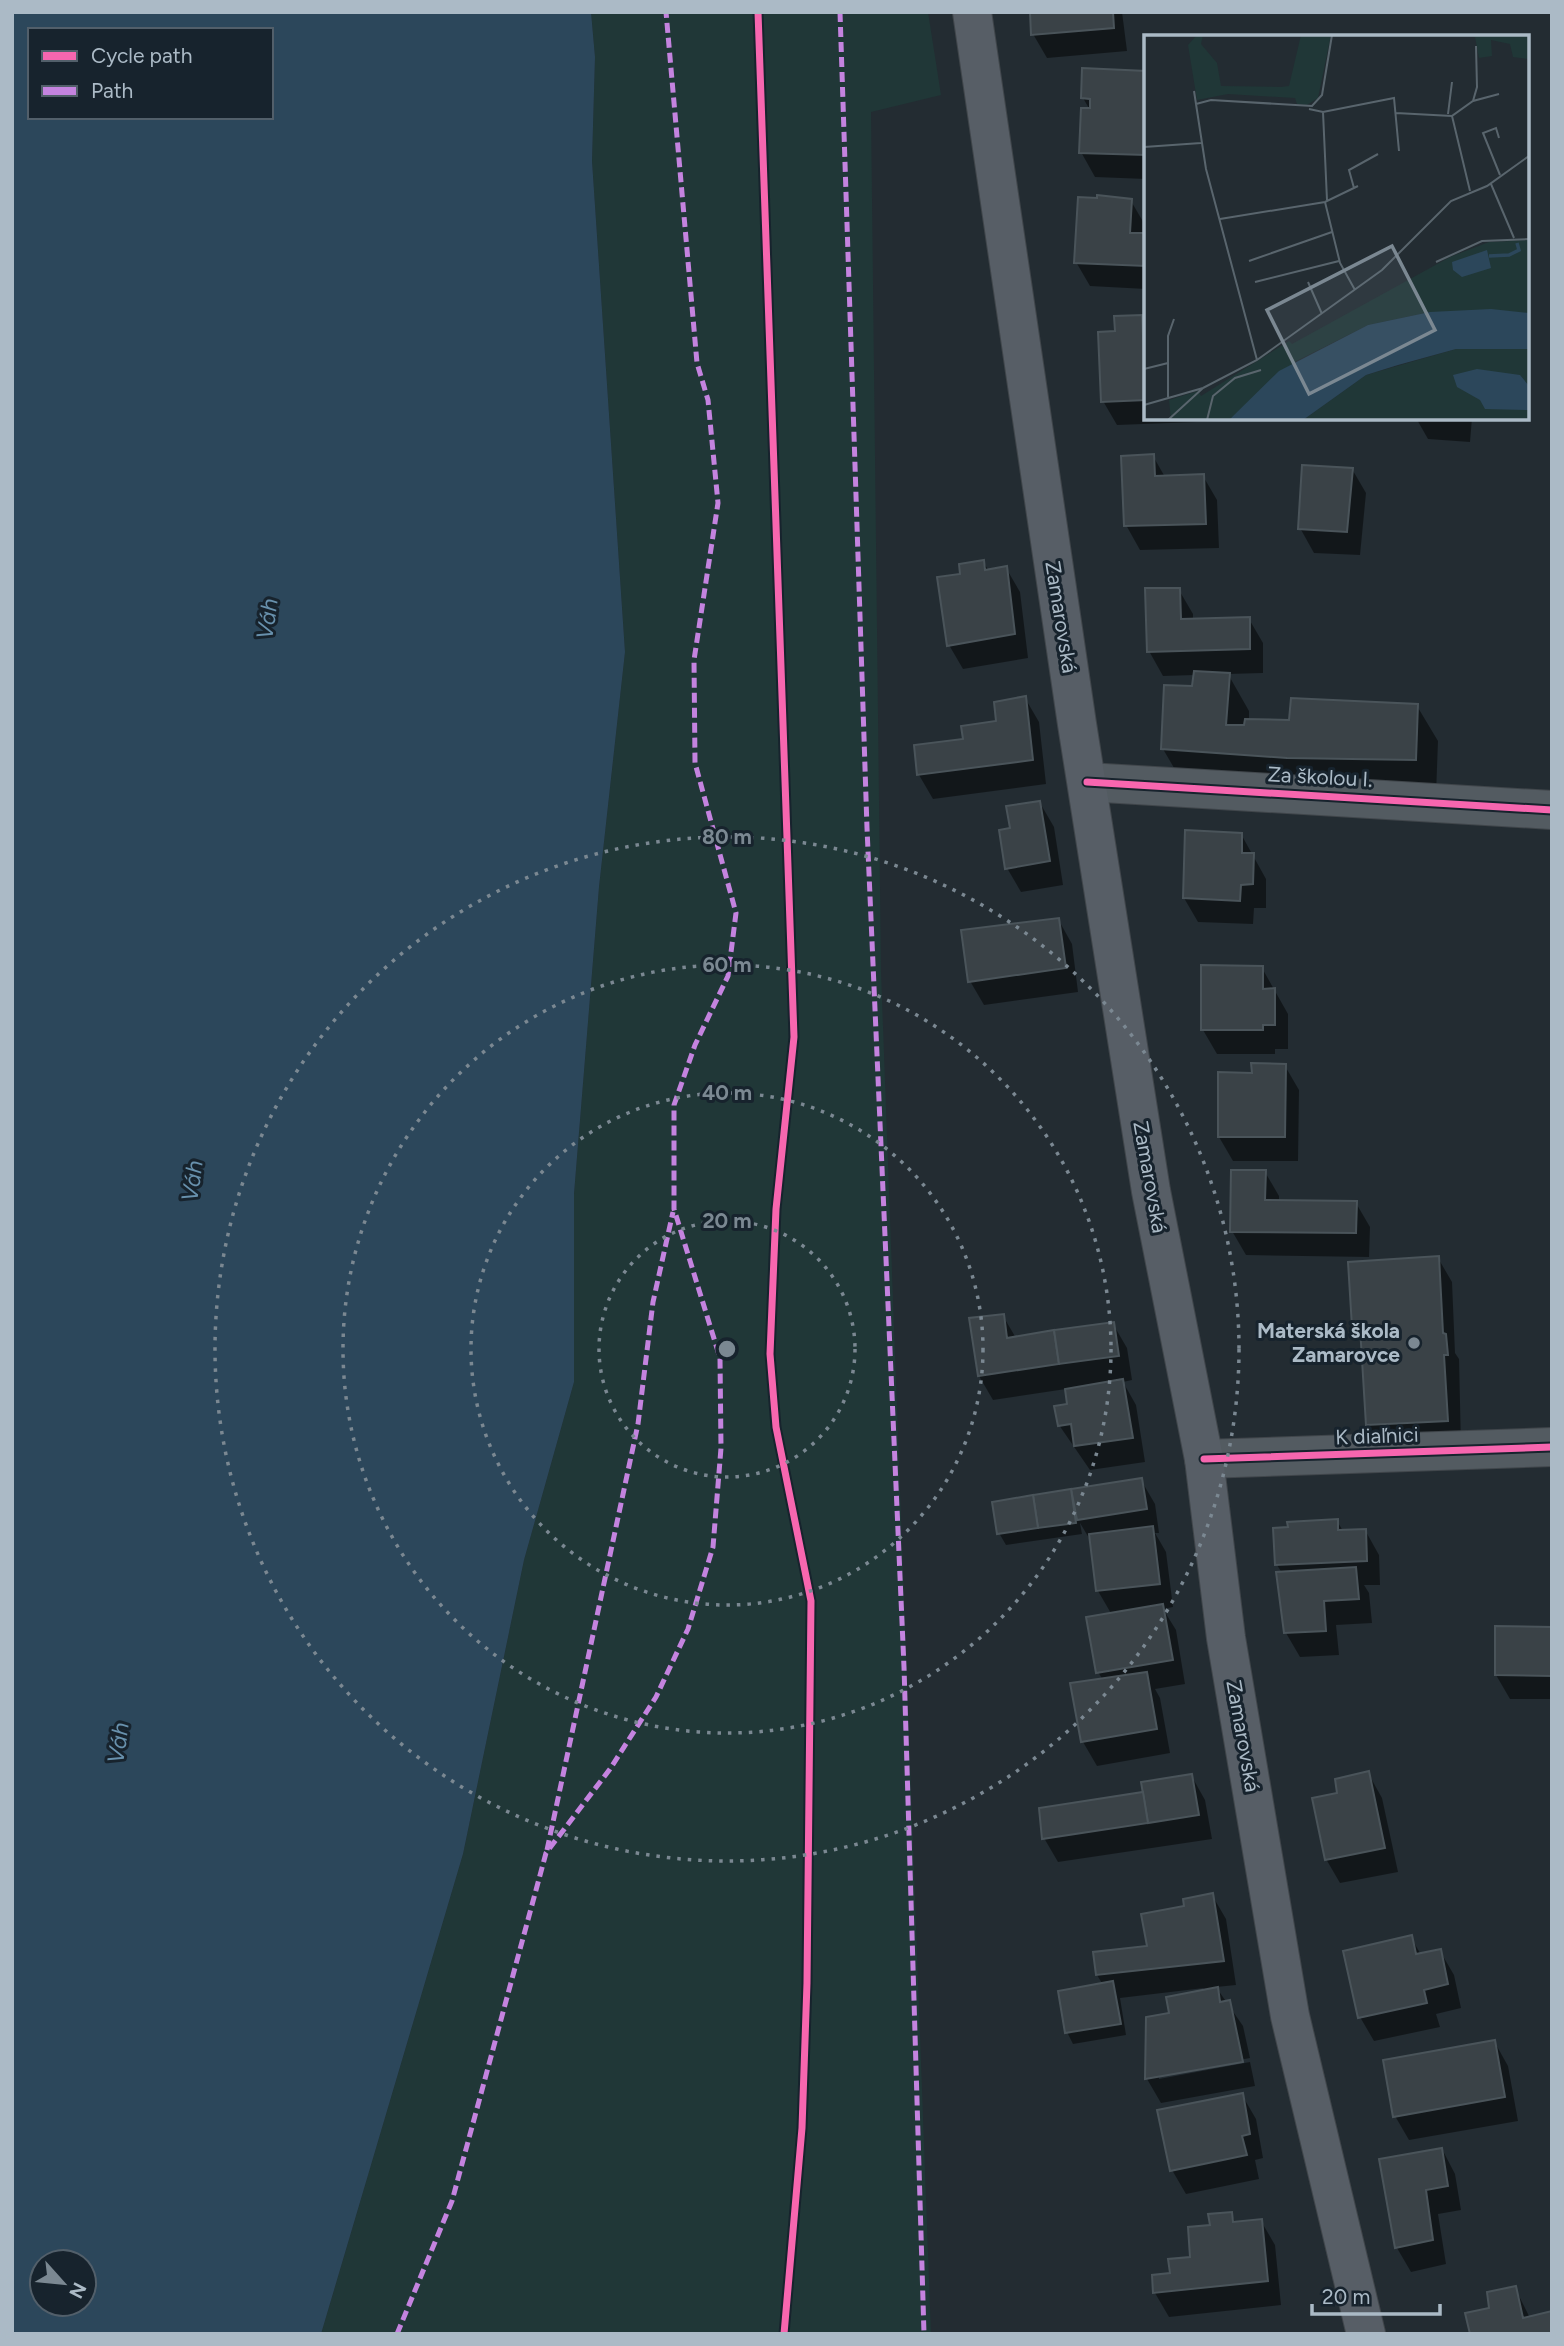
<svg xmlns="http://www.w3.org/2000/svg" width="1564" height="2346" viewBox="0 0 1564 2346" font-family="Figtree,sans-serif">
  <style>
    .green { fill: #203737 }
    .water { fill: #2c475b; fill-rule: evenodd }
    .shadow { fill: #0007 }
    .building { fill: #3a4247; stroke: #4a545a; stroke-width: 2 }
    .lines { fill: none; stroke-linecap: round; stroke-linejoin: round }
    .minor-casing { stroke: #40464b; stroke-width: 40 }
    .secondary-casing { stroke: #40464b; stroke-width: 40 }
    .minor { stroke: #535b61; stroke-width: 38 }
    .secondary { stroke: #575e66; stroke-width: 38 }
    .quiet { stroke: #c483df; stroke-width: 5; stroke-dasharray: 10 5; stroke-linecap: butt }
    .cycleway-casing { stroke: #17232d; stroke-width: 11 }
    .cycleway { stroke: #f766af; stroke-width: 7 }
    .ring { fill: none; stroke: #7b8892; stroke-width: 3.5; stroke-dasharray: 3.5 7 }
    .poi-dot { fill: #7b8892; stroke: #17232d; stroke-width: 2.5 }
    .labels { text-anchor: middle; stroke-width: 6; stroke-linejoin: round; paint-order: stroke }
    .street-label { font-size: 21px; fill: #abbac6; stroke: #17232d }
    .poi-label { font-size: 21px; font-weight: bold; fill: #abbac6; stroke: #17232d; text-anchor: end }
    .water-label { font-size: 23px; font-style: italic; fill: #6891ad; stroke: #17232d }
    .inset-river { fill: none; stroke: #2c475b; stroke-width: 3.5 }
    .inset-road { fill: none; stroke: #59656d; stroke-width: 2 }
    .view { fill: #7b8892; fill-opacity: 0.15; stroke: #7b8892; stroke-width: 3.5 }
    .inset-edge { fill: none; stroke: #abbac6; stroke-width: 3.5 }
    .centre { fill: #7b8892; stroke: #17232d; stroke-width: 3.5 }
    .ring-label { font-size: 21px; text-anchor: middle; font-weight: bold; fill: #7b8892; stroke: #17232d; stroke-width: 6; stroke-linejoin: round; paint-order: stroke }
  </style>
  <rect width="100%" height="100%" fill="#232c32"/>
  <polygon class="green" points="591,12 928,12 941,95 871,112 881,972 931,2334 321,2334 463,1854 524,1560 574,1382 574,1194 599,887 625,652 592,161 595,57"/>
  <path class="water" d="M12 12H591L595 57 592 161 625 652 599 887 574 1194V1382L524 1560 463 1854 321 2334H12ZM30 30H271V117H30ZM42 2262H84V2304H42Z"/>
  <g class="shadow">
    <polygon points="1031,12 1122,12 1127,51 1047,58 1033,34"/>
    <polygon points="1146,73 1146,179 1095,177 1081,152 1090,110 1083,98"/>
    <polygon points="1131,201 1145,225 1146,289 1090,286 1076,262"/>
    <polygon points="1141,317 1146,325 1146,418 1223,418 1223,421 1117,425 1103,401 1117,332"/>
    <polygon points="1416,418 1472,418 1470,442 1428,439"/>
    <polygon points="1153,456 1165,477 1203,476 1217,500 1219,548 1140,550 1126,525"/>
    <polygon points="1352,469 1366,493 1360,555 1314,553 1300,528"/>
    <polygon points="983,562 989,571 1006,568 1020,592 1028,658 963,669 949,645 962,576"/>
    <polygon points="1179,590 1193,614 1193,620 1249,619 1263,643 1263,673 1228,674 1249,711 1249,720 1291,722 1417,706 1438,741 1436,795 1184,785 1163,749 1194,688 1195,675 1163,676 1149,651"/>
    <polygon points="1025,698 1039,722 1046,784 933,799 919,775 916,747 965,740 998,722"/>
    <polygon points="1040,803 1054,827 1063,885 1021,892 1007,868 1012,830"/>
    <polygon points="1241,834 1266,879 1266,908 1254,908 1253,924 1198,922 1184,898"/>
    <polygon points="1058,919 1072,944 1078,992 984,1005 970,981"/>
    <polygon points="1262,968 1288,1014 1288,1049 1275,1049 1275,1054 1217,1054 1203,1030"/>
    <polygon points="1285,1066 1299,1090 1298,1161 1233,1161 1219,1137 1253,1075"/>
    <polygon points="1265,1172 1279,1196 1279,1202 1356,1203 1370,1227 1369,1257 1246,1255 1232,1231"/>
    <polygon points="1438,1258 1452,1282 1455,1353 1459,1359 1461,1445 1382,1449 1368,1425 1363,1344 1353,1327"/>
    <polygon points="1003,1316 1016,1338 1113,1324 1127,1348 1132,1380 1123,1382 1136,1405 1145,1462 1090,1470 1059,1425 1069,1406 1066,1389 993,1400 979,1376"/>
    <polygon points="1141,1480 1155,1504 1159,1533 1155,1533 1166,1552 1173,1607 1163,1609 1176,1630 1185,1684 1155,1689 1160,1698 1170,1753 1097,1766 1083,1742 1103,1680 1098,1672 1112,1615 1098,1591 1092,1543 1080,1523 1082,1534 1006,1545 999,1533 994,1503"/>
    <polygon points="1337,1521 1343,1531 1365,1530 1379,1555 1380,1585 1364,1585 1369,1593 1372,1623 1336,1625 1339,1655 1300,1657 1286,1633 1282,1573 1277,1565"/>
    <polygon points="1552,1628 1552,1699 1510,1699 1496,1675"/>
    <polygon points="1368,1773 1382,1798 1398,1872 1340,1883 1326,1859 1339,1794"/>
    <polygon points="1191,1775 1205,1800 1212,1839 1058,1862 1044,1838"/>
    <polygon points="1212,1895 1226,1919 1236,1985 1216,1987 1243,2026 1250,2058 1159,2075 1159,2079 1250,2062 1255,2086 1161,2103 1147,2079 1148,2018 1171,2014 1204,1988 1120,1998 1126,2035 1073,2044 1067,2032 1103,1985 1097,1975 1149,1948 1186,1908"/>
    <polygon points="1411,1937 1421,1955 1440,1951 1454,1975 1461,2008 1436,2014 1440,2027 1374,2041 1360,2017"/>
    <polygon points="1494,2041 1508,2066 1518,2121 1409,2140 1395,2116"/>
    <polygon points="1242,2095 1256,2119 1263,2158 1255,2160 1259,2179 1186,2194 1172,2170"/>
    <polygon points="1442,2149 1455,2174 1461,2210 1438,2214 1446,2264 1411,2272 1397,2248 1381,2160"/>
    <polygon points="1231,2214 1236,2224 1261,2221 1275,2245 1281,2305 1169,2317 1155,2293 1192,2258 1212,2227"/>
    <polygon points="1515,2288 1530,2318 1552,2334 1490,2309"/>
  </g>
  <g class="building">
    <polygon points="1030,12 1113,12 1114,28 1031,35"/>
    <polygon points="1082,68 1146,71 1146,155 1079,153 1081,108 1090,108 1090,99 1081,98"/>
    <polygon points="1097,195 1132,199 1130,233 1146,233 1146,266 1074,263 1078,197 1097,198"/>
    <polygon points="1142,315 1146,400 1101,402 1098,332 1115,331 1114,316"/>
    <polygon points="1154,454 1155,476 1204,474 1206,524 1124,526 1121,456"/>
    <polygon points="1302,465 1353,468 1347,532 1298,529"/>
    <polygon points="984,560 985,570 1007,566 1015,634 947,646 937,577 960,574 959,564"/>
    <polygon points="1145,588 1180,588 1181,619 1250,617 1250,649 1147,652"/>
    <polygon points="1194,671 1230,673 1226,725 1244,725 1245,719 1289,720 1291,698 1418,704 1416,760 1287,758 1161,749 1164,685 1192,686"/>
    <polygon points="1026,696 1033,760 917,775 914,745 963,739 961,726 996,721 994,702"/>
    <polygon points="1040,801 1050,861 1005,869 999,830 1010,828 1006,806"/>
    <polygon points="1185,830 1242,833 1242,853 1254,853 1253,884 1241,885 1240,901 1183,898"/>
    <polygon points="1059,918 1066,968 968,982 961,930"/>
    <polygon points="1201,965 1263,966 1263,989 1275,988 1275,1025 1263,1025 1263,1030 1201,1030"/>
    <polygon points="1251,1063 1286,1064 1285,1137 1218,1137 1218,1072 1252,1073"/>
    <polygon points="1231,1170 1266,1170 1265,1200 1357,1201 1356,1233 1230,1232"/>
    <polygon points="1439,1256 1443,1333 1446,1334 1448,1355 1444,1355 1448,1421 1366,1425 1360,1327 1352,1327 1348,1262"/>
    <polygon points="1004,1314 1007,1338 1054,1330 1059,1364 978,1376 969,1318"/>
    <polygon points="1114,1322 1119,1356 1059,1364 1054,1330"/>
    <polygon points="1123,1379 1133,1438 1074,1446 1071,1424 1058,1426 1054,1406 1067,1404 1065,1389"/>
    <polygon points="1142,1478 1147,1509 1077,1520 1071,1489"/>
    <polygon points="1071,1489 1076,1523 1038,1528 1033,1495"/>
    <polygon points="1033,1495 1038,1528 997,1534 992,1502"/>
    <polygon points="1338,1519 1338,1530 1366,1529 1367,1561 1275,1565 1273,1528 1288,1527 1287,1522"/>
    <polygon points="1153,1526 1160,1584 1096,1591 1089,1534"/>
    <polygon points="1356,1567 1359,1599 1324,1601 1326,1631 1284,1633 1276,1572"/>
    <polygon points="1163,1604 1173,1660 1096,1673 1086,1617"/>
    <polygon points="1495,1626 1552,1627 1552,1676 1495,1675"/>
    <polygon points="1147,1672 1157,1729 1081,1742 1070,1683"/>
    <polygon points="1369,1771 1385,1848 1325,1860 1312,1798 1337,1793 1335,1779"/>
    <polygon points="1192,1774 1199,1815 1148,1823 1141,1782"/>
    <polygon points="1143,1792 1148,1823 1042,1839 1039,1808"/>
    <polygon points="1213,1893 1224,1961 1096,1975 1093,1952 1147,1946 1141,1914 1184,1906 1183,1899"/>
    <polygon points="1412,1935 1416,1954 1441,1949 1448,1984 1424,1990 1427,2003 1358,2018 1343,1951"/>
    <polygon points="1113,1981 1121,2024 1065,2033 1058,1991"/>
    <polygon points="1218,1987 1220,2002 1230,2000 1243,2062 1145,2079 1146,2017 1169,2013 1166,1997"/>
    <polygon points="1495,2040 1505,2097 1393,2117 1383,2060"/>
    <polygon points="1243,2093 1250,2134 1242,2136 1247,2155 1170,2171 1157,2110"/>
    <polygon points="1442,2148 1448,2186 1426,2190 1433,2240 1395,2248 1379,2159"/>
    <polygon points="1232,2212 1233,2222 1262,2219 1268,2281 1153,2293 1152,2275 1170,2273 1168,2259 1190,2257 1188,2227 1210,2225 1208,2214"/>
    <polygon points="1516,2286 1523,2318 1552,2311 1552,2334 1470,2334 1465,2313 1489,2308 1487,2292"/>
  </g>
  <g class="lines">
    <defs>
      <g id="minor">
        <polyline points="1087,782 1552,810"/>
        <polyline points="1204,1459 1552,1447"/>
      </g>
      <polyline id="secondary" points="972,12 1077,724 1151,1191 1204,1459 1226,1638 1290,2016 1366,2334"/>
    </defs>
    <use href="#minor" class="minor-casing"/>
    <use href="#secondary" class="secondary-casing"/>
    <use href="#minor" class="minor"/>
    <use href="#secondary" class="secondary"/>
    <g class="quiet">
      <polyline points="840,12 867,828 904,1667 924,2334"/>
      <polyline points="547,1850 638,1424 653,1302 673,1212"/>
      <polyline points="397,2334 452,2201 546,1853 610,1769 656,1697 688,1629 713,1547 721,1448 720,1358 674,1209 674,1105 695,1045 728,976 736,913 695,763 694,660 718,503 708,400 697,363 666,12"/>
    </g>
    <defs>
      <g id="cycleway">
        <polyline points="758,12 794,1037 776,1209 770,1354 776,1427 811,1601 807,1983 802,2128 784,2334"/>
        <polyline points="1087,782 1552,810"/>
        <polyline points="1204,1459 1552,1447"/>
      </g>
    </defs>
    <use href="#cycleway" class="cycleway-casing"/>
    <use href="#cycleway" class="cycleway"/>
  </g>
  <g class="ring">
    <circle cx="727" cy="1349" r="128"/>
    <circle cx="727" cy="1349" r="256"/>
    <circle cx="727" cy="1349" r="384"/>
    <circle cx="727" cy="1349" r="512"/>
  </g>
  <circle class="poi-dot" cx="1414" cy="1343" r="7"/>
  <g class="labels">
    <g class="street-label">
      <text transform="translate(1061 617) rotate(81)" y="7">Zamarovská</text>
      <text transform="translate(1320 777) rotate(3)" y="7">Za školou I.</text>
      <text transform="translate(1150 1177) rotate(80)" y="7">Zamarovská</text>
      <text transform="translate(1377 1436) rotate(-2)" y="7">K diaľnici</text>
      <text transform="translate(1243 1736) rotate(80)" y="7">Zamarovská</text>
    </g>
    <g class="poi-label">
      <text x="1400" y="1338">Materská škola<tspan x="1400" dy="24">Zamarovce</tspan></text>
    </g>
    <g class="water-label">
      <text transform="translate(267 619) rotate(-82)" y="8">Váh</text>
      <text transform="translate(192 1181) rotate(-82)" y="8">Váh</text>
      <text transform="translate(118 1743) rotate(-82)" y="8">Váh</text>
    </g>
  </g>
  <g transform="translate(1144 35)">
    <rect width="385" height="385" fill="#232c32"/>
    <path d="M53 0H59L57 9 73 28 77 51 137 52 145 51 157 0H187L174 63 163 70 153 69 151 63 84 59 53 65 44 10ZM313 0H385V24L369 22 366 9 347 5 348 21 335 23 331 2ZM385 205V278L286 277 224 290 152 326 85 385H27L25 365 54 356 57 361 145 306 148 309 306 222 345 207ZM312 314H385V385H159L222 340Z" fill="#203737"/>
    <path d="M343 215 347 233 318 242 309 235 308 227ZM347 274 385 278V314H312L254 330 222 340 159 385H85L135 336 224 290 286 277ZM333 334 376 340 385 351V375L341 374 336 365 313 352 309 340Z" fill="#2c475b"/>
    <path class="inset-river" d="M345 221 365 220 375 215 373 208"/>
    <path class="inset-road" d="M50 56 62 134 113 325M329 66 333 52 332 11M52 69 67 65 168 71 178 60 188 0M165 74 179 77 250 63 255 116M179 77 183 165M252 78 308 81M304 79 308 47M355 103 352 93 339 98 356 140M0 112 57 108M347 149 370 203M210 153 205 135 234 119M326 156 308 81 329 66 355 59M181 167 196 228 211 255M76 184 181 167 214 151M105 226 188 197M292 227 338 206 385 204M111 247 195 226M164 247 178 279M0 334 24 328M24 362V301L30 284M0 370 59 353 113 325 238 235 307 166 343 151 385 121M24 385 59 353M63 385 69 361 91 343 117 335"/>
    <path class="view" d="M248 211 291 295 165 359 123 275Z"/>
    <rect width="385" height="385" class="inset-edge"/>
  </g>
  <circle cx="727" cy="1349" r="10" class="centre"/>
  <g class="ring-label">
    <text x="727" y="844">80 m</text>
    <text x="727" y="972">60 m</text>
    <text x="727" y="1100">40 m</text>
    <text x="727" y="1228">20 m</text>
  </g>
  <rect width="1564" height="2346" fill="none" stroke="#abbac6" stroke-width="28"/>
  <rect x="28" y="28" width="245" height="91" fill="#17232d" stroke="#525f6a" stroke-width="2"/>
  <rect x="42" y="51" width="35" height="10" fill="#f766af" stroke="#525f6a" stroke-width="2"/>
  <text x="91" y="63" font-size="21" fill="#abbac6">Cycle path</text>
  <rect x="42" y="86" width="35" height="10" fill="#c483df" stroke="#525f6a" stroke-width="2"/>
  <text x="91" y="98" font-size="21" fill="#abbac6">Path</text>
  <g transform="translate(63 2283) rotate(117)"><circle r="33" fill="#17232d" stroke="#525f6a" stroke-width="2"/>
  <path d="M0-5L12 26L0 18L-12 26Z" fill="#7b8892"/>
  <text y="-10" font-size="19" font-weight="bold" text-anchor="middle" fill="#abbac6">N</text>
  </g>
  <path d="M1312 2304v10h128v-10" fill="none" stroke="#abbac6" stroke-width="3.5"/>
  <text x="1322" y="2304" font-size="21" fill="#abbac6" stroke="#17232d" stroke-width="5" paint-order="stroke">20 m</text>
</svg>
